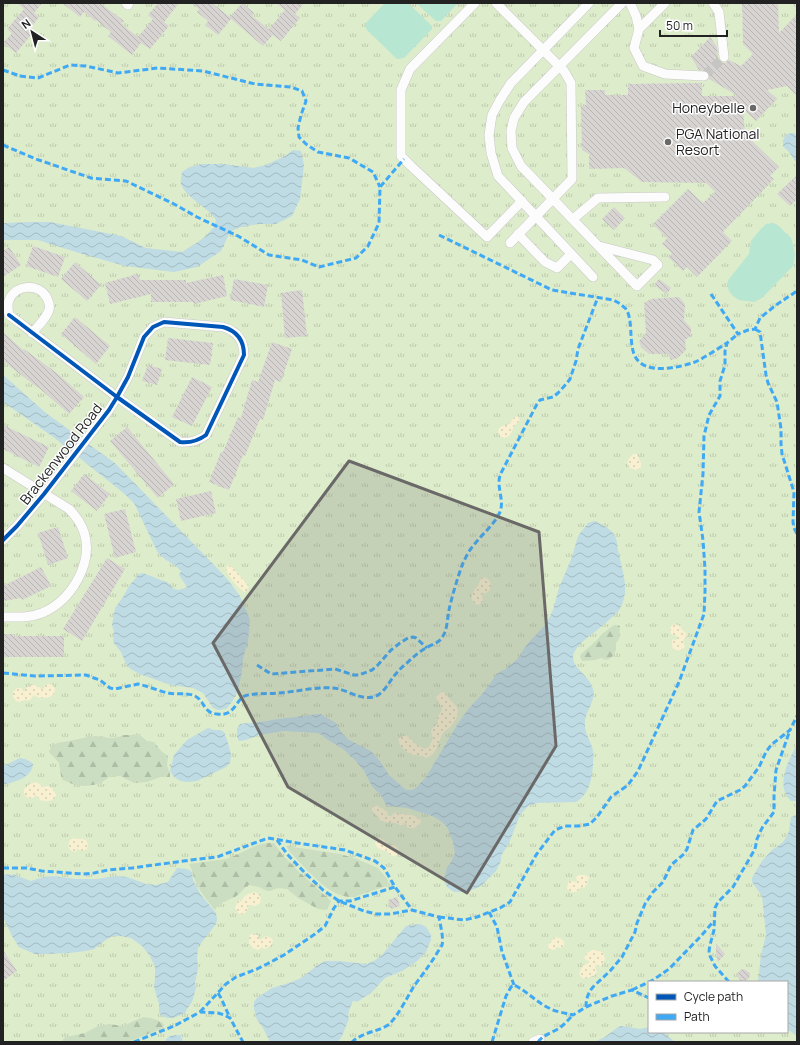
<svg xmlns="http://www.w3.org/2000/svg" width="800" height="1045" viewBox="0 0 800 1045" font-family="Manrope,sans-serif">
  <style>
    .grass { fill: url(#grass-tufts); fill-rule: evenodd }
    .forest { fill: url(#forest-firs) }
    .sand { fill: url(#sand-dots) }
    .pitch { fill: #b7e6d2 }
    .water { fill: url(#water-waves) }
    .building { fill: url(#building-back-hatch) }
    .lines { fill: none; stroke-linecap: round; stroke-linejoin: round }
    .minor-tunnel { stroke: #c7c5c3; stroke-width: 9; stroke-dasharray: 9 4.5; stroke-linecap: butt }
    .minor-casing { stroke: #c9c8c7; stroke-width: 10 }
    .minor { stroke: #fdfcfc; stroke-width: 9 }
    .quiet { stroke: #3fa9f5; stroke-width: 3; stroke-dasharray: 6 3; stroke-linecap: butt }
    .cycleway-casing { stroke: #fff; stroke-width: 6 }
    .cycleway { stroke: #0057b8; stroke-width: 4 }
    .marked { fill: #6a6968; fill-opacity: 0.2; stroke: #6a6968; stroke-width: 3; stroke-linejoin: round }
    .poi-dot { fill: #6a6968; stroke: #fff; stroke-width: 1.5 }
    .labels { text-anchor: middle; stroke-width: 3; stroke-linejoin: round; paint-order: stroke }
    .poi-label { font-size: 14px; fill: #222; stroke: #fff; text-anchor: end }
    .street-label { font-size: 14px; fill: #222; stroke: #fff }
  </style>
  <defs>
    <pattern id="grass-tufts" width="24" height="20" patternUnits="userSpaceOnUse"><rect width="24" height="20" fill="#ddeccb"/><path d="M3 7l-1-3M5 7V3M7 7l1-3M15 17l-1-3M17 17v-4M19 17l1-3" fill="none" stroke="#bdcaae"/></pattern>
    <pattern id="forest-firs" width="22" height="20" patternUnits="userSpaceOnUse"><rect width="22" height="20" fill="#cbdec1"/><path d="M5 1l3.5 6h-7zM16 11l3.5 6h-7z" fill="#aebea6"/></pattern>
    <pattern id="sand-dots" width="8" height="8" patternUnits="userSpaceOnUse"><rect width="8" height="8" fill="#f8f0d0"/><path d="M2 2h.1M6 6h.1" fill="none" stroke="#d4ceb2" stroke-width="1.8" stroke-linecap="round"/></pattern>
    <pattern id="water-waves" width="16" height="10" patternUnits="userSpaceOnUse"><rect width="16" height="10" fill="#bfdbe3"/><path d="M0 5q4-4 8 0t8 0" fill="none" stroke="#a4bcc2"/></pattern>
    <pattern id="building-back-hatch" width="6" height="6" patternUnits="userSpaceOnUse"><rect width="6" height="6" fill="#d7d4d2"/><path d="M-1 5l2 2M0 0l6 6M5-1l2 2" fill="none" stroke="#b8b6b4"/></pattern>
  </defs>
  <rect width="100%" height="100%" fill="#f0eeeb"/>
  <path class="grass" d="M3 3H797V1042H3ZM649 982H787V1032H649Z"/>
  <g class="forest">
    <path d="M614 625H617L620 626C619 633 621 638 616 643V650L613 656 609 659 606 660 601 658 595 660 582 661 580 656 581 654 596 641 602 634Z"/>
    <path d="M123 735H140L147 741 154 742 161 751 168 756 167 765 170 774V777H160L147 782 134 783 120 776 112 775 101 783 93 785 84 786 75 785 63 780 61 776 59 763 49 752C53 741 60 743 70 741 78 739 86 737 95 736 106 736 111 741 123 735Z"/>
    <path d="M267 843H274L282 854 298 871 331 901 327 910 318 909 298 898 287 889 278 888 270 891H267L259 887 249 885C244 887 243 891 239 894 231 901 220 900 215 910 208 902 201 893 196 883 193 877 193 870 189 864L226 859 234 856 257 845Z"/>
    <path d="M286 846 340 854 354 858 378 868 388 880V884L386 886 354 897C329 899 306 868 290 852Z"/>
    <path d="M143 1017C151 1018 157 1019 164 1024L163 1028 128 1042H62L63 1039 66 1037 85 1033 98 1026 105 1025 109 1024 123 1026Z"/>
  </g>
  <g class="sand">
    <path d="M517 416 520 420C519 422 517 423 515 425 511 431 513 436 504 438L501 437 498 432 499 428C506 423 508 428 513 418Z"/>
    <path d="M633 454H637L641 463V467L636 470 630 468C625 460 629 459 633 454Z"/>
    <path d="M228 565 233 568 247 584 248 586 247 591 244 592C238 587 226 575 226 568Z"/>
    <path d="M482 577C487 577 490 580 491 585L490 590 485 594 483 592 482 593C482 598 485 602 478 605L473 602C470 593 473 593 477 587 479 584 480 580 482 577Z"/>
    <path d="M674 624 680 626 682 630 685 632 687 634 686 638 683 640 685 647 681 650C674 652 671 648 672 641L673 639 676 640 678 638 677 636 672 635 670 632 671 626Z"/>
    <path d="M49 684 53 685 55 689 54 694C49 699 38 699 34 695L30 700H25L21 702 16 701 13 697V692L17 688H21L24 692C28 683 36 683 43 690L45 685Z"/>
    <path d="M443 692C447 694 448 698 451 701 462 709 458 718 450 727 448 729 444 731 443 733 438 742 437 755 426 758 422 756 421 756 416 755 408 755 401 748 398 740 400 736 405 735 409 737 415 744 416 745 425 749L429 747 433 738 431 732 432 729 438 723 437 718 442 710C441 704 436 700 436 697L440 693Z"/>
    <path d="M36 782 38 783 42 787 48 786 52 788 56 795C54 802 46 802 40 800L36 795 33 798C27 799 23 795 24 789L30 784Z"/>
    <path d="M376 805 387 811 388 816H391L394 813 412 815 420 819 421 822C418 827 413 830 407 827L406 822H405L403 825 401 826 396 823 384 822 381 821 372 810V808Z"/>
    <path d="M74 838C78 840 82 838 86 840L88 845 87 849 82 851 77 849 76 852C68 852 67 845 70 840Z"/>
    <path d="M381 838 385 841 386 845C392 845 397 844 399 851L398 855 393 856 389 854 387 851C381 850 377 849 375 843 376 840 377 838 381 838Z"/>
    <path d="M579 875H585L589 877 587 884 584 888 581 887 577 892C573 892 569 893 567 888L568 882 571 881 576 882 577 881 576 877Z"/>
    <path d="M255 892C260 894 262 898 260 903L255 906 248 905 247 906 248 909C246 913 243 916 238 913L235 908 238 901 239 900 241 902C245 894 248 894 255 892Z"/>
    <path d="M251 934 258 935 260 940 266 936 271 938 273 940C272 946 270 947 264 949L262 947 258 950 253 948 249 943V936Z"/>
    <path d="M555 937C561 938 565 940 564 946L560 948 557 947 554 950H550L549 949 548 945Z"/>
    <path d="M592 950C599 950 604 951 605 959L601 967 597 965 595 966 597 972 595 975 585 979 581 977 579 973 583 965 589 963V961L586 960 584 958 587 953Z"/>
  </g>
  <g class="pitch">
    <polygon points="385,3 408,3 432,26 432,29 404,58 397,59 366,29 366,23"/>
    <polygon points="416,3 458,3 441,21 436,21"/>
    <polygon points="773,223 779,226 791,238 793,245 795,255 793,266 762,298 754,302 739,300 733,296 729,291 727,284 729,279 749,254 751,241 760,230 766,224"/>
  </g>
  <g class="water">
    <polygon points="794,133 797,136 797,161 795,161 789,152 783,146 783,140 787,134"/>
    <path d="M293 150 301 151 304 165 300 199 292 216 276 224H258L241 227 231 231 227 238 221 251 197 267 174 272 125 266 79 253 38 240H3V224L5 223 30 222H50L121 236 146 248 182 252 198 242 207 235 214 227 216 220C208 207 186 198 181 184 180 181 182 176 182 172L190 167 202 164H224L253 168 266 165 285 156Z"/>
    <polygon points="3,375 46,413 116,464 215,566 228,580 240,596 250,620 248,642 243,658 242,671 238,690 232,702 226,709 218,710 213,708 203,693 193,688 171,685 142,675 132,670 127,666 121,652 113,642 114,631 112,625 115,608 123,597 129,586 139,574 143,573 161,580 167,582 174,589 179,590 187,587 179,575 181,571 176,566 166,560 158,553 134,503 121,491 52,436 3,402"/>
    <path d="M595 521C601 524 609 528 613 533 618 540 617 547 619 554 623 576 631 591 618 612 609 620 601 627 592 634 588 637 584 640 580 644 578 647 573 652 573 656 572 668 590 676 593 689 596 700 586 711 585 721 584 732 589 738 592 747 594 753 593 759 593 765 592 780 589 794 576 802L537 803 528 806 520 815 509 843 501 856V861L496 871 481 886 470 891 463 892H454L447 887 445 883 444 879 447 867 450 864 455 853 453 842 447 827 441 821 432 816 407 808 388 806 386 805 382 797 372 786 364 771 355 760 343 749 325 738 322 735 317 733 284 731 259 735 246 740 239 741 237 737V729L240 724 267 721 277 719 296 717 316 714H321L336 723 342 733 349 740 371 751 380 761 389 775 405 789 407 790H411L416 788 426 777 457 725 469 708 483 693 496 675 501 671 504 670 516 660 520 656 523 650 529 642 546 624 553 610 559 588 572 557 578 536 588 523 591 522Z"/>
    <polygon points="208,728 214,730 220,730 224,732 227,740 231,754 230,763 226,767 197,781 188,782 180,781 173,776 170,771 174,755 187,740"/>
    <path d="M797 745V801H791C775 787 788 760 797 745Z"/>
    <path d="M20 758C26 759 29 760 33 764 32 778 14 782 3 785V766Z"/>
    <polygon points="795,815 797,815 797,1036 790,1031 787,1030 787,982 758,982 761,955 766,935 762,896 752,882 752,878 762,861 772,850 782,843 786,838 789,831 791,817"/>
    <polygon points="177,868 187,869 192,872 193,880 201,895 216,913 217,920 216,924 198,947 197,958 198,968 195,983 196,988 192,1002 187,1009 185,1013 181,1015 173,1018 168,1018 162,1016 159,1013 159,1004 154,987 155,979 155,967 150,956 142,946 131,938 121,936 113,936 107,939 94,949 86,951 69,953 46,954 35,954 19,947 12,936 3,917 3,874 15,875 31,881 44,877 53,876 75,879 96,879 118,876 127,877 146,884 156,885 168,882"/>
    <polygon points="420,924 426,927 431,935 431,940 426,952 416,962 402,971 385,978 372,992 357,1002 355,1001 353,1001 349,1010 348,1015 349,1019 342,1036 338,1042 270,1042 263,1028 257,1020 254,1009 254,1002 257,998 272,988 292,982 301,978 318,965 325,961 339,961 366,964 374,961 382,955 406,926"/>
    <polygon points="622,1026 640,1029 649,1027 649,1032 663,1032 675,1042 594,1042 605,1037 618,1027"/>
    <path d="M176 1035H181L183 1042H165C167 1036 170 1036 176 1035Z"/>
  </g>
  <g class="building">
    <polygon points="17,3 42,3 34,13 39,17 28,31 32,34 16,53 3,43 12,33 7,29 24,9"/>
    <polygon points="62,3 100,3 124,21 121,24 138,37 153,19 148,15 158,3 179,3 164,22 169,26 150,49 141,43 132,55 108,36 111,32 96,20 95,21 84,12 80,17"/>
    <polygon points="192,3 212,3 230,17 242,3 254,13 252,16 269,29 285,10 276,3 304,3 295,14 300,18 281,41 273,35 263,46 231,19 218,35 205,25 208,21 197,12 199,9"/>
    <polygon points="742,3 778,3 779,33 797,14 797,96 787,86 767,90 777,99 756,121 743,109 745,134 779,167 770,176 774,179 723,232 732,241 697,277 687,267 683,271 668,257 672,253 662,244 667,238 653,224 688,189 703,203 715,192 706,183 642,182 624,168 589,169 589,154 582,150 581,106 586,105 585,90 605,90 605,95 628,95 628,84 702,83 702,96 738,96 709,79 710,76 709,73 707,71 699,70 691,57 710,37 717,47 718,58 719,61 722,63 725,63 729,60 741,66 753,54 743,44"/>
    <polygon points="797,175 797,199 790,206 777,194"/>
    <polygon points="614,207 625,218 614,230 602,219"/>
    <polygon points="33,246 65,257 58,277 26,266"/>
    <polygon points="9,247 21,265 3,277 3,251"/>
    <polygon points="75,262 101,285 87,301 61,279"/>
    <polygon points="138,274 140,280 186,280 186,283 223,275 227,296 194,304 193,302 151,302 151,294 110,304 105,283"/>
    <polygon points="234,279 268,285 264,307 230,300"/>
    <polygon points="659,279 671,288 667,294 654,285"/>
    <polygon points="302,290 307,336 285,338 281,293"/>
    <polygon points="679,297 685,304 684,320 691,328 691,336 685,340 686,350 678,358 671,360 668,354 649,354 641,347 639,341 646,333 644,303 651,299"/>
    <polygon points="75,317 110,346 96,364 61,334"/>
    <polygon points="3,332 23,350 24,349 58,374 84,397 69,414 38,387 38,388 3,361"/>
    <polygon points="168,338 213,343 210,365 165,360"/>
    <polygon points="272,342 292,349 281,382 275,380 263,420 260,419 245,456 243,455 229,490 209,482 221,452 223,452 238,417 241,418 252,380 258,382"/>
    <polygon points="148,365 162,369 157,385 142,381"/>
    <polygon points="192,377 212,387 192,426 172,417"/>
    <polygon points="3,425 49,447 39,467 3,449"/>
    <polygon points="127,427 174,484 158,498 110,441"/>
    <polygon points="84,474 110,494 97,511 71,491"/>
    <polygon points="211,491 216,513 181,521 176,499"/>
    <polygon points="125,509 136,552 115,558 104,514"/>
    <polygon points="58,527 68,558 48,565 38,533"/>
    <polygon points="107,558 125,569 82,641 63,629"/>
    <polygon points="41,567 51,586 22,600 21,598 3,601 3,586"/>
    <polygon points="3,634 13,634 13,636 64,636 64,657 3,657"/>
    <polygon points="397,897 400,906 391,909 388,900"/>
    <polygon points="716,944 725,954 718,962 716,954"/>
    <polygon points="3,950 17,971 3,981"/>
    <polygon points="744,969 750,973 750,976 749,978 744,982 741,982 738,977 738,973 740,970"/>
  </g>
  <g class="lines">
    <polyline class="minor-tunnel" points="704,76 724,57"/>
    <defs>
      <g id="minor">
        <polyline points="126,3 128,5 129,3"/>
        <polyline points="475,3 410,69 401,90 401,156 411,166 487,237 522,201"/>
        <polyline points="496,3 564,71 571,83 572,179 510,243"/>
        <polyline points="589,3 511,83 500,100 492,115 489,135 491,153 498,176 593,277"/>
        <polyline points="630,3 636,16 639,29 634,48 643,66 665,74 704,76"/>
        <polyline points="713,3 719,12 724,57"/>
        <polyline points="639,29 665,3"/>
        <polyline points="573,219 598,198 665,197"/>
        <polyline points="518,234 545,262 557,268 571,254"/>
        <polyline points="599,246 653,260 658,265 637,286 521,166 512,148 511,131 514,118 524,102 622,3"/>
        <path d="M3 468 69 509C76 516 81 523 84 532 94 563 71 601 42 613 29 618 17 617 3 617"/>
        <path d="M3 540 17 526 44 494 109 410 117 397 128 377 144 337 153 327 164 322 223 327C237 331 244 340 244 355L206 435C198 441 190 443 180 442L117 397 20 323 9 315C8 310 7 305 9 300 16 284 39 283 47 298 49 302 50 306 49 310 46 319 38 326 32 333"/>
        <polyline points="533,1042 540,1039"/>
      </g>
    </defs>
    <use href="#minor" class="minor-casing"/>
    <use href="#minor" class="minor"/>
    <g class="quiet">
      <polyline points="3,70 20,76 38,78 70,65 86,66 118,73 158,68 203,71 255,84 291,87 302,91 306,101 301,115 298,128 299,137 306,144 318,152 349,158 373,172 380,187"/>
      <polyline points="3,145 36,159 91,178 126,181 174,204 197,217 238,236 269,255 302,260 319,267 356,258 368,246 379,223 380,187 404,159"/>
      <path d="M439 235 552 290 613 300C618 302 622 305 626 309 633 319 629 341 634 354 642 376 678 368 695 362 706 357 717 349 727 343"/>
      <polyline points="711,294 738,334 748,330 755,329 760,318 776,305 797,291"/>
      <polyline points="755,329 760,332 766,375 768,383 777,402 781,429 781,444 782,454 794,492 793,522 794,528 797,534"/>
      <polyline points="257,665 271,674 335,669 354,675 359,675 372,670 377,666 391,650 400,643 408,638 413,637 416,638 427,648"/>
      <path d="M3 673 35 676 86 675 94 678 100 680 110 688 115 689 138 684 142 685C150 687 159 691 168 693 176 695 187 692 195 696 205 701 203 713 217 714 237 717 235 697 248 695 258 693 269 694 279 693 295 692 324 685 339 689 350 692 364 701 376 696 384 693 389 682 394 676 398 671 402 667 407 663 413 657 419 652 426 648 431 645 438 643 441 639 448 630 447 619 449 610 452 596 458 576 463 563 466 557 469 550 474 545 482 534 494 525 500 512 505 499 495 486 501 473L537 404 540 400 553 397 558 393 567 383 570 379 576 361 578 349 598 297"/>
      <path d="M277 840 287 854 305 873 323 890 339 901 364 911 376 914H390L412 910 439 917C440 924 444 938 442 945 441 947 439 950 437 953 430 965 422 975 414 986 408 996 397 1018 388 1025 377 1032 363 1032 352 1042"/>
      <polyline points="3,868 26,868 42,871 83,874 94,873 108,870 132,868 191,860 217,857 268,838 297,843 345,850 375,861 384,868 395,887 412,910"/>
      <polyline points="489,912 497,927 502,952 514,985"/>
      <polyline points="439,917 464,920 477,917 500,908 510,902 536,855 555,830 565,826 579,826 590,824 597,817 611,797 628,785 638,771 679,682 704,614 705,592 705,569 703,540 699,512 703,474 704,436 709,415 720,396 720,381 725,365 725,351 727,343 738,334"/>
      <polyline points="729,982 715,966 710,956 709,951 710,945 714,930 715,908 718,902 733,887 755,849 757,839 762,828 774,812 774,796 776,770 790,730"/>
      <polyline points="632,990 653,980 669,969 701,936 713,922"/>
      <polyline points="218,993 221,998 230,1018"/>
      <polyline points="586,1007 612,996 632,990 649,998"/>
      <polyline points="200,1012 226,984 236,977 257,969 267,964 284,955 315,934 325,926 334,908 339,901 350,901 395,887"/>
      <polyline points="134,1042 174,1026 200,1012 218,1013 224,1015 230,1018 243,1042"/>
      <path d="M492 1042 506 996 511 987 514 985C527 991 536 1002 549 1008 556 1012 565 1013 573 1015L586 1007C586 999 588 993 593 987L610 971 622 957 635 932 637 923 645 904 653 892 663 882 671 865 684 854 687 849 693 830 706 819 717 801 740 790 745 786 759 767 766 752 771 745 790 730 797 716"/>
      <path d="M538 1042C543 1035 551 1033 558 1029 564 1025 568 1020 573 1015"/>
    </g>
    <defs>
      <path id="cycleway" d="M3 540 17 526 44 494 109 410 117 397 128 377 144 337 153 327 164 322 223 327C237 331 244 340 244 355L206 435C198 441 190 443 180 442L117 397 9 315"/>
    </defs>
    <use href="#cycleway" class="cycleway-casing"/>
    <use href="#cycleway" class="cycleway"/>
  </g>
  <path class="marked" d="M349 461 539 532 556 746 467 893 288 787 213 643Z"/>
  <g class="poi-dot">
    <circle cx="753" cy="108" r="4"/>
    <circle cx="668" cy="142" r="4"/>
  </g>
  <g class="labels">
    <g class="poi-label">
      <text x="745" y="113">Honeybelle</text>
      <text x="676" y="139" text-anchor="start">PGA National<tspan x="676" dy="16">Resort</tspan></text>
    </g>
    <g class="street-label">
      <text transform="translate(61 454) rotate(-52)" y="5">Brackenwood Road</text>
    </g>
  </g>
  <rect width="800" height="1045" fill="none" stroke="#222222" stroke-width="8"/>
  <rect x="648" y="981" width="140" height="52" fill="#ffffff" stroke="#a7a7a7"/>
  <rect x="656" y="994" width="20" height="6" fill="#0057b8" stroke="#a7a7a7"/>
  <text x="684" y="1001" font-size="12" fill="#222222">Cycle path</text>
  <rect x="656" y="1014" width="20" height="6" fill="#3fa9f5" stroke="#a7a7a7"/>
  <text x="684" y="1021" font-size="12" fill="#222222">Path</text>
  <g transform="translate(32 32) rotate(324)" stroke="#ffffff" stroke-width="3" paint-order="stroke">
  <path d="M0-3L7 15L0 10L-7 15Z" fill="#222222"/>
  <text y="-6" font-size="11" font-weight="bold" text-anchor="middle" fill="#222222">N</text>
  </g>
  <path d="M660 30v6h67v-6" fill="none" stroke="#222222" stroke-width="2"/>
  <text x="666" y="30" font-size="12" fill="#222222" stroke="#ffffff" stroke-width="3" paint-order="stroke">50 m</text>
</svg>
